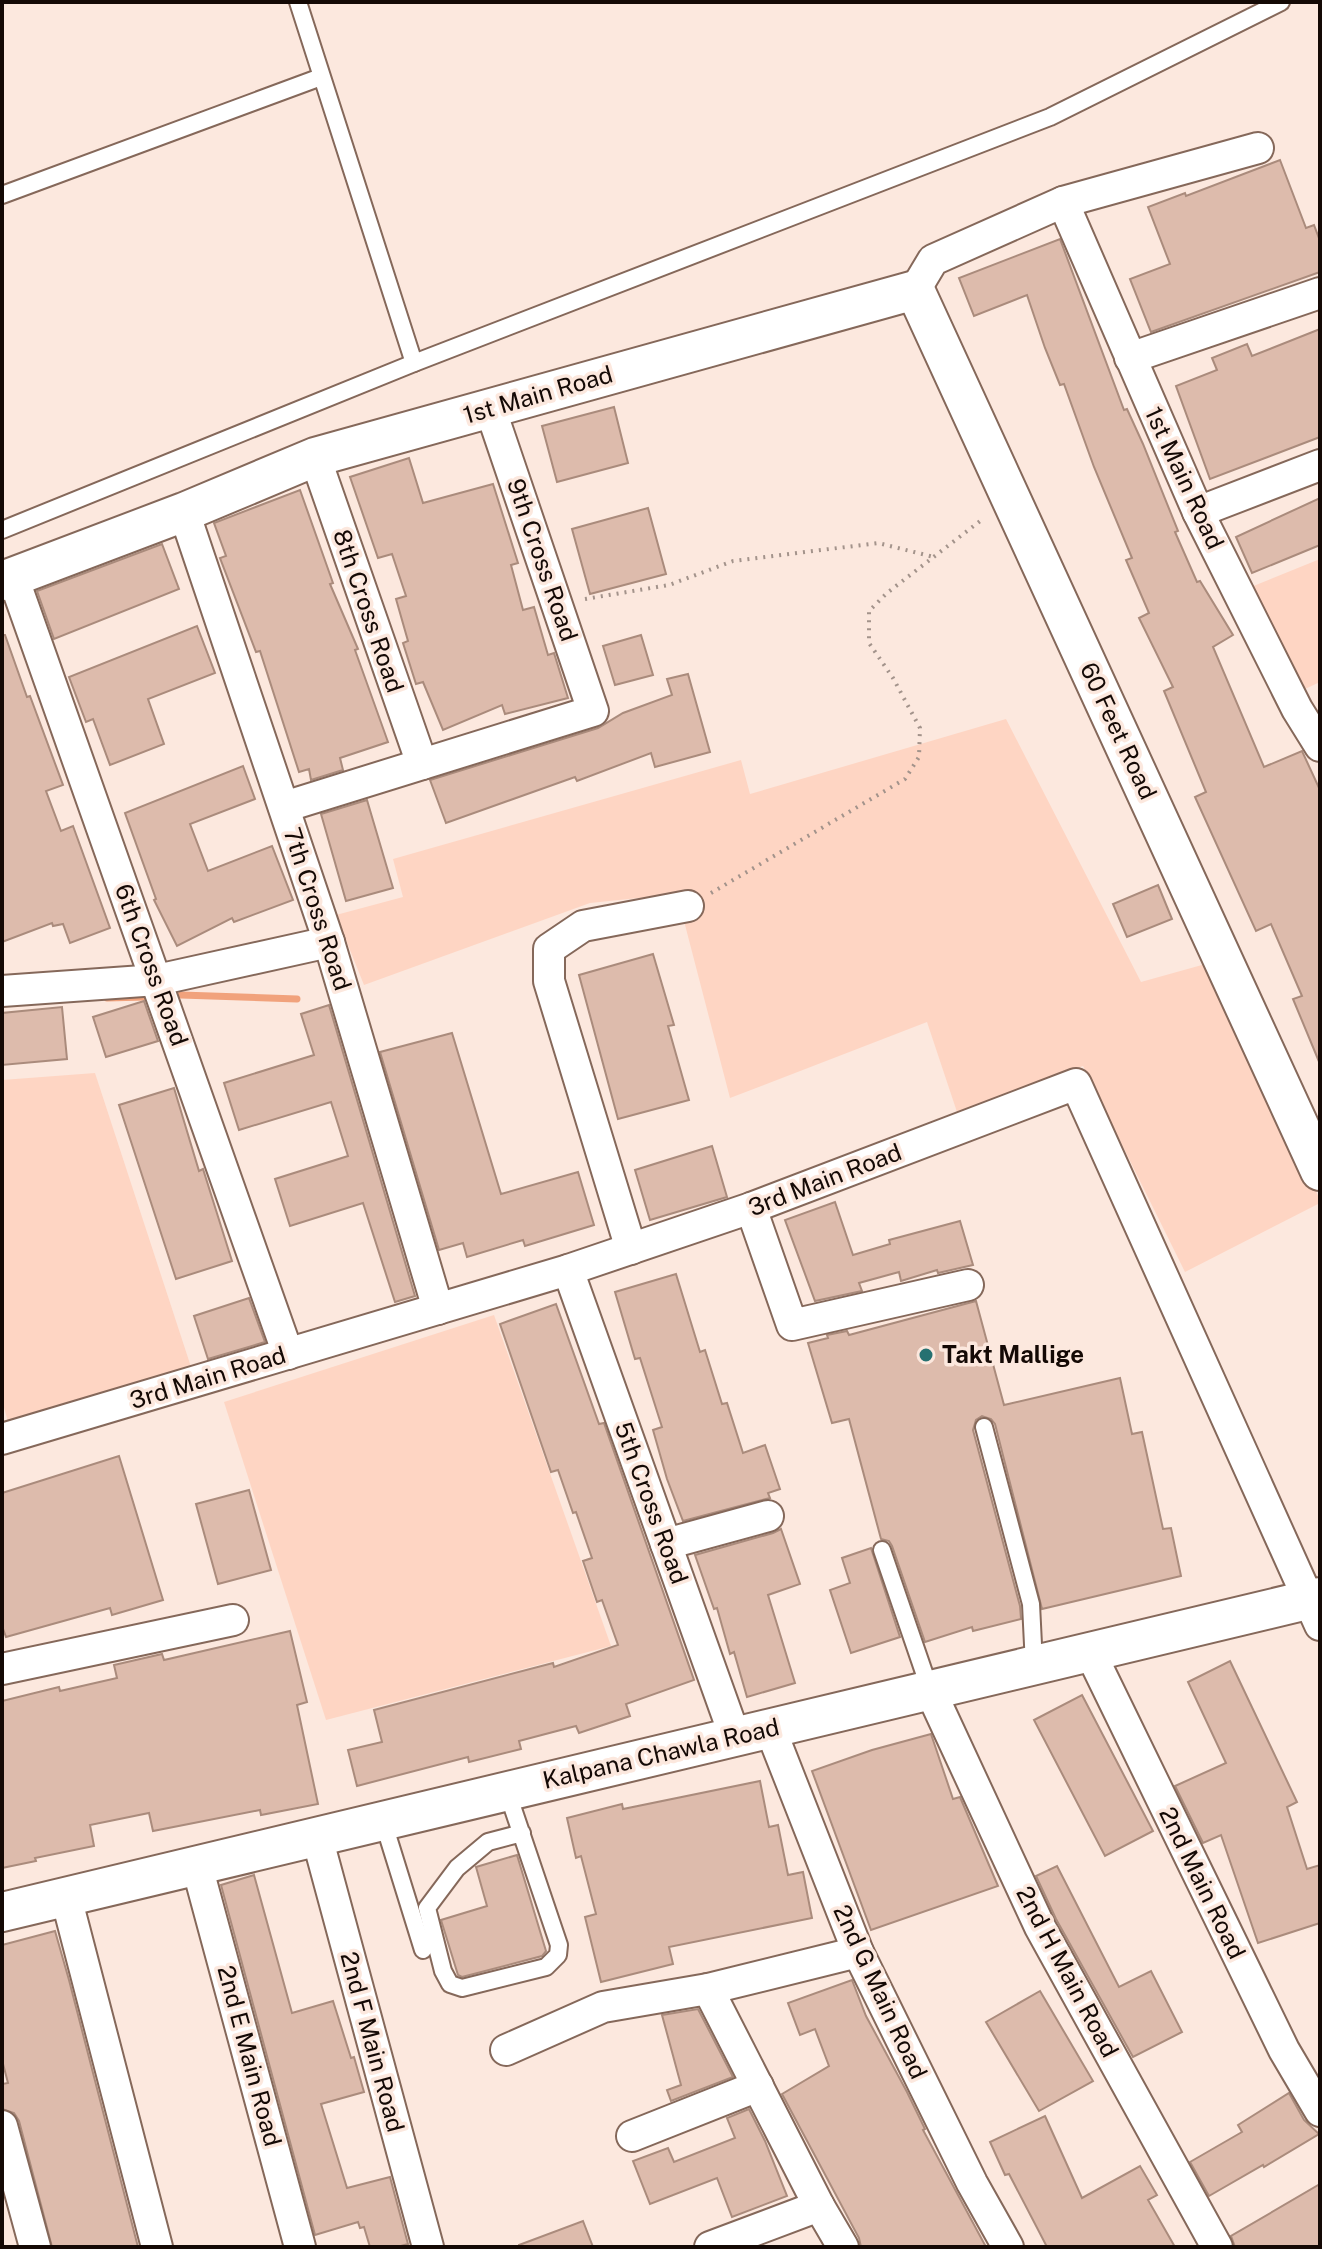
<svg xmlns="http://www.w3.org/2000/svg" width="1322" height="2249" viewBox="0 0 1322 2249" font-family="'Public Sans',sans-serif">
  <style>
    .green { fill: #fed5c3 }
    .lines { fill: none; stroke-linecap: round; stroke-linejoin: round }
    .stream { stroke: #f1a27c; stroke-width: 7 }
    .building { fill: #ddbbac; stroke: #aa8b7c; stroke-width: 2 }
    .service-casing { stroke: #85685a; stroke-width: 20 }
    .minor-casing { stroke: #85685a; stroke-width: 34 }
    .tertiary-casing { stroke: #85685a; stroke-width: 42 }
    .path { stroke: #a3938b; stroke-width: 4; stroke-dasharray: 2 6; stroke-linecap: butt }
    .service { stroke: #fff; stroke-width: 16 }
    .minor { stroke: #fff; stroke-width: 30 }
    .tertiary { stroke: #fff; stroke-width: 38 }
    .poi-dot { fill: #267171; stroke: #fce8de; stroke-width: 3 }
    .labels { text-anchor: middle; stroke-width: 7; stroke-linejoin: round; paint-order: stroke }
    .street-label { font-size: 24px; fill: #140905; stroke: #fce8de }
    .poi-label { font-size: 24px; font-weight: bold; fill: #140905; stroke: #fce8de; text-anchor: start }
  </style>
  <rect width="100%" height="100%" fill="#fce8de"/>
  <g class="green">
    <polygon points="1320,559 1320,682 1305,689 1251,587"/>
    <polygon points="1006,719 1141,982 1209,963 1320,1200 1320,1203 1185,1272 1083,1066 957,1112 927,1022 730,1098 677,894 590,903 364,985 336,915 403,897 393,859 741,760 750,794"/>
    <polygon points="95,1073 192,1370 8,1422 2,1400 2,1080"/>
    <polygon points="494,1315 611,1646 326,1720 224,1402"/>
  </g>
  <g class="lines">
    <g class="stream">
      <polyline points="181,995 297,999"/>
      <polyline points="107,998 145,997"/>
    </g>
  </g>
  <g class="building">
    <polygon points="1280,160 1306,228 1314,225 1320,241 1320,272 1151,332 1130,279 1170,264 1148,207 1185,193 1186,196"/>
    <polygon points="1060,239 1124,410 1127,409 1143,444 1178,531 1175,532 1197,582 1200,581 1233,635 1213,647 1264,767 1302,751 1320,790 1320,1064 1293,999 1302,996 1271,924 1256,931 1195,797 1206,792 1164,691 1173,687 1139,618 1149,613 1126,560 1132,558 1094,467 1064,384 1060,385 1045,348 1027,295 974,316 959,278"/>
    <polygon points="1320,329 1320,437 1210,479 1176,386 1217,370 1212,358 1247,344 1252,356"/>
    <polygon points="614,407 628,463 557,482 542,426"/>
    <polygon points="409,458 423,503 493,484 518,563 511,565 523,610 534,607 548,655 554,653 568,698 505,714 502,705 443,730 423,682 416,684 403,643 408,641 396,599 406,596 392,554 378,558 350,477"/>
    <polygon points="300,490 333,583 330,584 358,649 355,650 388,742 340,758 343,770 311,780 309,769 299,772 260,651 256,652 220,558 226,556 214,523"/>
    <polygon points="1320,498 1320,545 1252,573 1236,537"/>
    <polygon points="648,508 666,574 590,594 572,529"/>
    <polygon points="162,544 179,589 54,639 37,591"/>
    <polygon points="197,626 215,673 148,699 164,744 110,765 93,719 86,722 69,677"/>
    <polygon points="2,635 5,635 27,697 30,696 63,785 46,791 61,831 73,826 110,928 70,943 63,924 53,926 52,923 2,942"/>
    <polygon points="641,635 653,675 615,685 603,646"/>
    <polygon points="688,674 710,752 655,767 651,753 577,781 575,777 446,823 430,780 598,728 623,713 672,695 667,679"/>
    <polygon points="243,766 255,799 190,824 208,871 272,846 293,900 234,922 232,918 177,946 154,900 156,899 125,813"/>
    <polygon points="367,800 393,888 346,901 321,814"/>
    <polygon points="1158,885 1172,919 1127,937 1113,904"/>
    <polygon points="653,954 674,1025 668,1026 689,1100 618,1119 579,975"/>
    <polygon points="144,1001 158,1041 106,1057 93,1017"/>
    <polygon points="329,1005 415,1296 395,1302 363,1203 290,1226 275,1179 348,1156 331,1102 239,1130 224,1083 314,1055 301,1014"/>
    <polygon points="62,1007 67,1059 2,1065 2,1013"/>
    <polygon points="452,1033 501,1194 578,1172 594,1225 525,1246 523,1240 467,1257 463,1243 439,1250 380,1052"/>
    <polygon points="174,1088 199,1171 203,1169 232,1261 176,1279 119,1105"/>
    <polygon points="712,1146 727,1197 650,1220 635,1170"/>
    <polygon points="835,1202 853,1255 890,1244 889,1240 960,1221 973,1265 938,1273 937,1270 901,1281 899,1272 859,1283 862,1291 815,1301 785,1220"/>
    <polygon points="676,1274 700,1352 705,1350 722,1404 727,1403 743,1453 765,1445 780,1489 768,1493 770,1498 683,1521 667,1479 653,1430 662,1427 640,1358 635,1359 615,1292"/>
    <polygon points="249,1298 265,1342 208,1359 194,1316"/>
    <polygon points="976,1301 1004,1405 1120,1378 1132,1434 1142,1432 1163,1529 1171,1528 1181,1576 1042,1609 995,1424 991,1419 982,1416 976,1420 973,1430 1020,1606 1021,1619 973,1631 972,1627 925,1642 892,1546 889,1541 881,1539 849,1419 832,1423 808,1343 828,1338 827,1335 847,1331 849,1335"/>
    <polygon points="556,1304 599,1424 604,1423 694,1680 626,1704 630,1716 579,1733 576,1726 519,1741 521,1749 469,1762 468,1757 357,1786 348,1750 382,1742 374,1710 553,1663 554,1667 618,1645 602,1600 597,1602 583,1561 592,1558 576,1512 573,1513 558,1470 551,1472 500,1324"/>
    <polygon points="119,1456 163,1600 112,1615 110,1608 6,1637 2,1626 2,1493"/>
    <polygon points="249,1490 271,1570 218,1584 196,1504"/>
    <polygon points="781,1529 800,1584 768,1595 795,1683 747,1697 734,1652 730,1654 717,1608 714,1609 695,1555 773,1533"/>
    <polygon points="871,1548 900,1637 851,1653 830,1590 850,1583 842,1558"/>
    <polygon points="290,1631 307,1702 297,1705 318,1804 261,1815 260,1810 153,1831 149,1813 90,1825 94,1846 35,1858 36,1861 2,1868 2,1701 59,1687 60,1691 117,1678 114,1665 162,1654 164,1660"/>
    <polygon points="1230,1661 1297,1802 1287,1807 1307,1869 1320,1865 1320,1923 1258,1943 1221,1835 1203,1843 1175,1786 1226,1763 1188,1682"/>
    <polygon points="1082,1695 1153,1831 1105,1856 1034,1720"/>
    <polygon points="931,1734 953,1799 960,1797 998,1886 871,1930 812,1771 872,1750"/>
    <polygon points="760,1781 769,1827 778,1825 788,1875 803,1872 812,1918 669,1947 673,1964 601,1982 585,1917 596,1914 581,1856 576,1858 567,1818 622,1804 623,1809"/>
    <polygon points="517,1855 546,1951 542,1956 523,1961 462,1977 458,1975 441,1920 487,1906 476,1867"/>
    <polygon points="1057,1866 1119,1987 1151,1971 1182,2032 1133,2057 1056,1919 1036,1876"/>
    <polygon points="254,1875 292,2013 333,2001 351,2058 354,2057 364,2092 321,2104 347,2188 390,2177 408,2244 397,2247 370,2247 364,2227 360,2228 358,2222 315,2235 221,1885"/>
    <polygon points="55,1931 69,1980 138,2247 52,2247 19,2121 14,2113 2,2109 2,2084 8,2083 2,2060 2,1945"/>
    <polygon points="852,1980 866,2016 907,2092 925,2129 923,2130 986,2247 861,2247 859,2238 782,2094 829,2066 815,2029 800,2035 788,2003"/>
    <polygon points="1040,1991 1093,2081 1039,2111 986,2022"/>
    <polygon points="698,2009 733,2077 671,2101 667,2090 681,2085 662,2015"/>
    <polygon points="1289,2093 1304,2120 1319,2134 1264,2167 1263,2165 1209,2196 1190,2162 1242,2132 1238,2125"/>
    <polygon points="749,2109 765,2141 787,2196 732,2217 717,2178 650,2204 633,2161 668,2148 674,2162 735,2138 727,2118"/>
    <polygon points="1045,2116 1082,2198 1140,2166 1157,2195 1148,2200 1175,2247 1047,2247 1009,2174 1005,2175 990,2142"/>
    <polygon points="1320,2184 1320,2247 1235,2247 1231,2236"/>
    <polygon points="583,2221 593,2247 519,2247 519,2245"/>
  </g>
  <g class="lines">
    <defs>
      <g id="service">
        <polyline points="298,2 414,363"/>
        <polyline points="2,195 321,77"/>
        <polyline points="2,530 414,363 1050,117 1281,2"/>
        <polyline points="984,1427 1031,1604 1034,1665"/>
        <polyline points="882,1550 930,1690"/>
        <polyline points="507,1791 559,1945 558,1955 546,1967 462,1988 450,1984 443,1971 427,1908 457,1868 488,1842 522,1833"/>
        <polyline points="383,1821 423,1950"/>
      </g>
      <g id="minor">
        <polyline points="1063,202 1198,512 1297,709 1320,746"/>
        <polyline points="915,290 933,260 1063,202 1258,148"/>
        <polyline points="1130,358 1320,293"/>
        <polyline points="315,457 422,764"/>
        <polyline points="184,512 329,942 438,1309"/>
        <polyline points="1198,512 1320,465"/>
        <polyline points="13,577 288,1354"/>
        <polyline points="284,807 593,711 490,408"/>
        <polyline points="2,991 157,980 329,942"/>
        <polyline points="751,1208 792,1325 968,1285"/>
        <polyline points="631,1249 549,981 549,949 583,926 688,906"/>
        <polyline points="568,1270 735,1737"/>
        <polyline points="2,1439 568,1270 751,1208 1076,1084 1320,1625"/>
        <polyline points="666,1544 768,1516"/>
        <polyline points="1090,1652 1284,2050 1320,2111"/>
        <polyline points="2,1669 233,1620"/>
        <polyline points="930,1690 1040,1927 1217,2247"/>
        <polyline points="770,1728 858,1952 972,2183 1008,2247"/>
        <polyline points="317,1837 428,2247"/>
        <polyline points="197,1866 300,2247"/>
        <polyline points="66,1897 157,2247"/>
        <polyline points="708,1989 819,2206 843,2247"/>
        <polyline points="506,2050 603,2007 708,1989 858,1952"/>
        <polyline points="2,2126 35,2247"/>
        <polyline points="632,2136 758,2086"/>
        <polyline points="710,2247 819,2206"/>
      </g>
      <g id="tertiary">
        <polyline points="2,581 184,512 315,457 915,290 1320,1171"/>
        <polyline points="2,1912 1320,1597"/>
      </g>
    </defs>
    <use href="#service" class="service-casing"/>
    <use href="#minor" class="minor-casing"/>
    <use href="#tertiary" class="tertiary-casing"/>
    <g class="path">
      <polyline points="585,599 669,585 733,561 878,543 934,557"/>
      <polyline points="711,893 905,779 919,757 920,728 893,678 869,643 869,611 887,593 984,518"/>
    </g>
    <use href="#service" class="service"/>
    <use href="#minor" class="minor"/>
    <use href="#tertiary" class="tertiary"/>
  </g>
  <circle class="poi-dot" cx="926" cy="1355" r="8"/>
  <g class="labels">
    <g class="street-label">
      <text transform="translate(538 395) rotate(-16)" y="8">1st Main Road</text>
      <text transform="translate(1184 478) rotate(65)" y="8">1st Main Road</text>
      <text transform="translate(542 560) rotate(71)" y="8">9th Cross Road</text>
      <text transform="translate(368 611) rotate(71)" y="8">8th Cross Road</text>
      <text transform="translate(1118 731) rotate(65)" y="8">60 Feet Road</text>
      <text transform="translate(317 909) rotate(72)" y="8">7th Cross Road</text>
      <text transform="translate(151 965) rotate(70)" y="8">6th Cross Road</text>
      <text transform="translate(825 1180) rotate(-21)" y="8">3rd Main Road</text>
      <text transform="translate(208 1378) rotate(-17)" y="8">3rd Main Road</text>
      <text transform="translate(651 1503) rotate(70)" y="8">5th Cross Road</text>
      <text transform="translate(661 1754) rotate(-13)" y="8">Kalpana Chawla Road</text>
      <text transform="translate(1202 1883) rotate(64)" y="8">2nd Main Road</text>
      <text transform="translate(1067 1972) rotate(62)" y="8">2nd H Main Road</text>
      <text transform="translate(880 1992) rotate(65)" y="8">2nd G Main Road</text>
      <text transform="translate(372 2042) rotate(75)" y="8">2nd F Main Road</text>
      <text transform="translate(249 2056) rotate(75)" y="8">2nd E Main Road</text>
    </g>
    <g class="poi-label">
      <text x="942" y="1363">Takt Mallige</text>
    </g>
  </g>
  <rect width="1322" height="2249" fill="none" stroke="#140905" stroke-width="8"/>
</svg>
